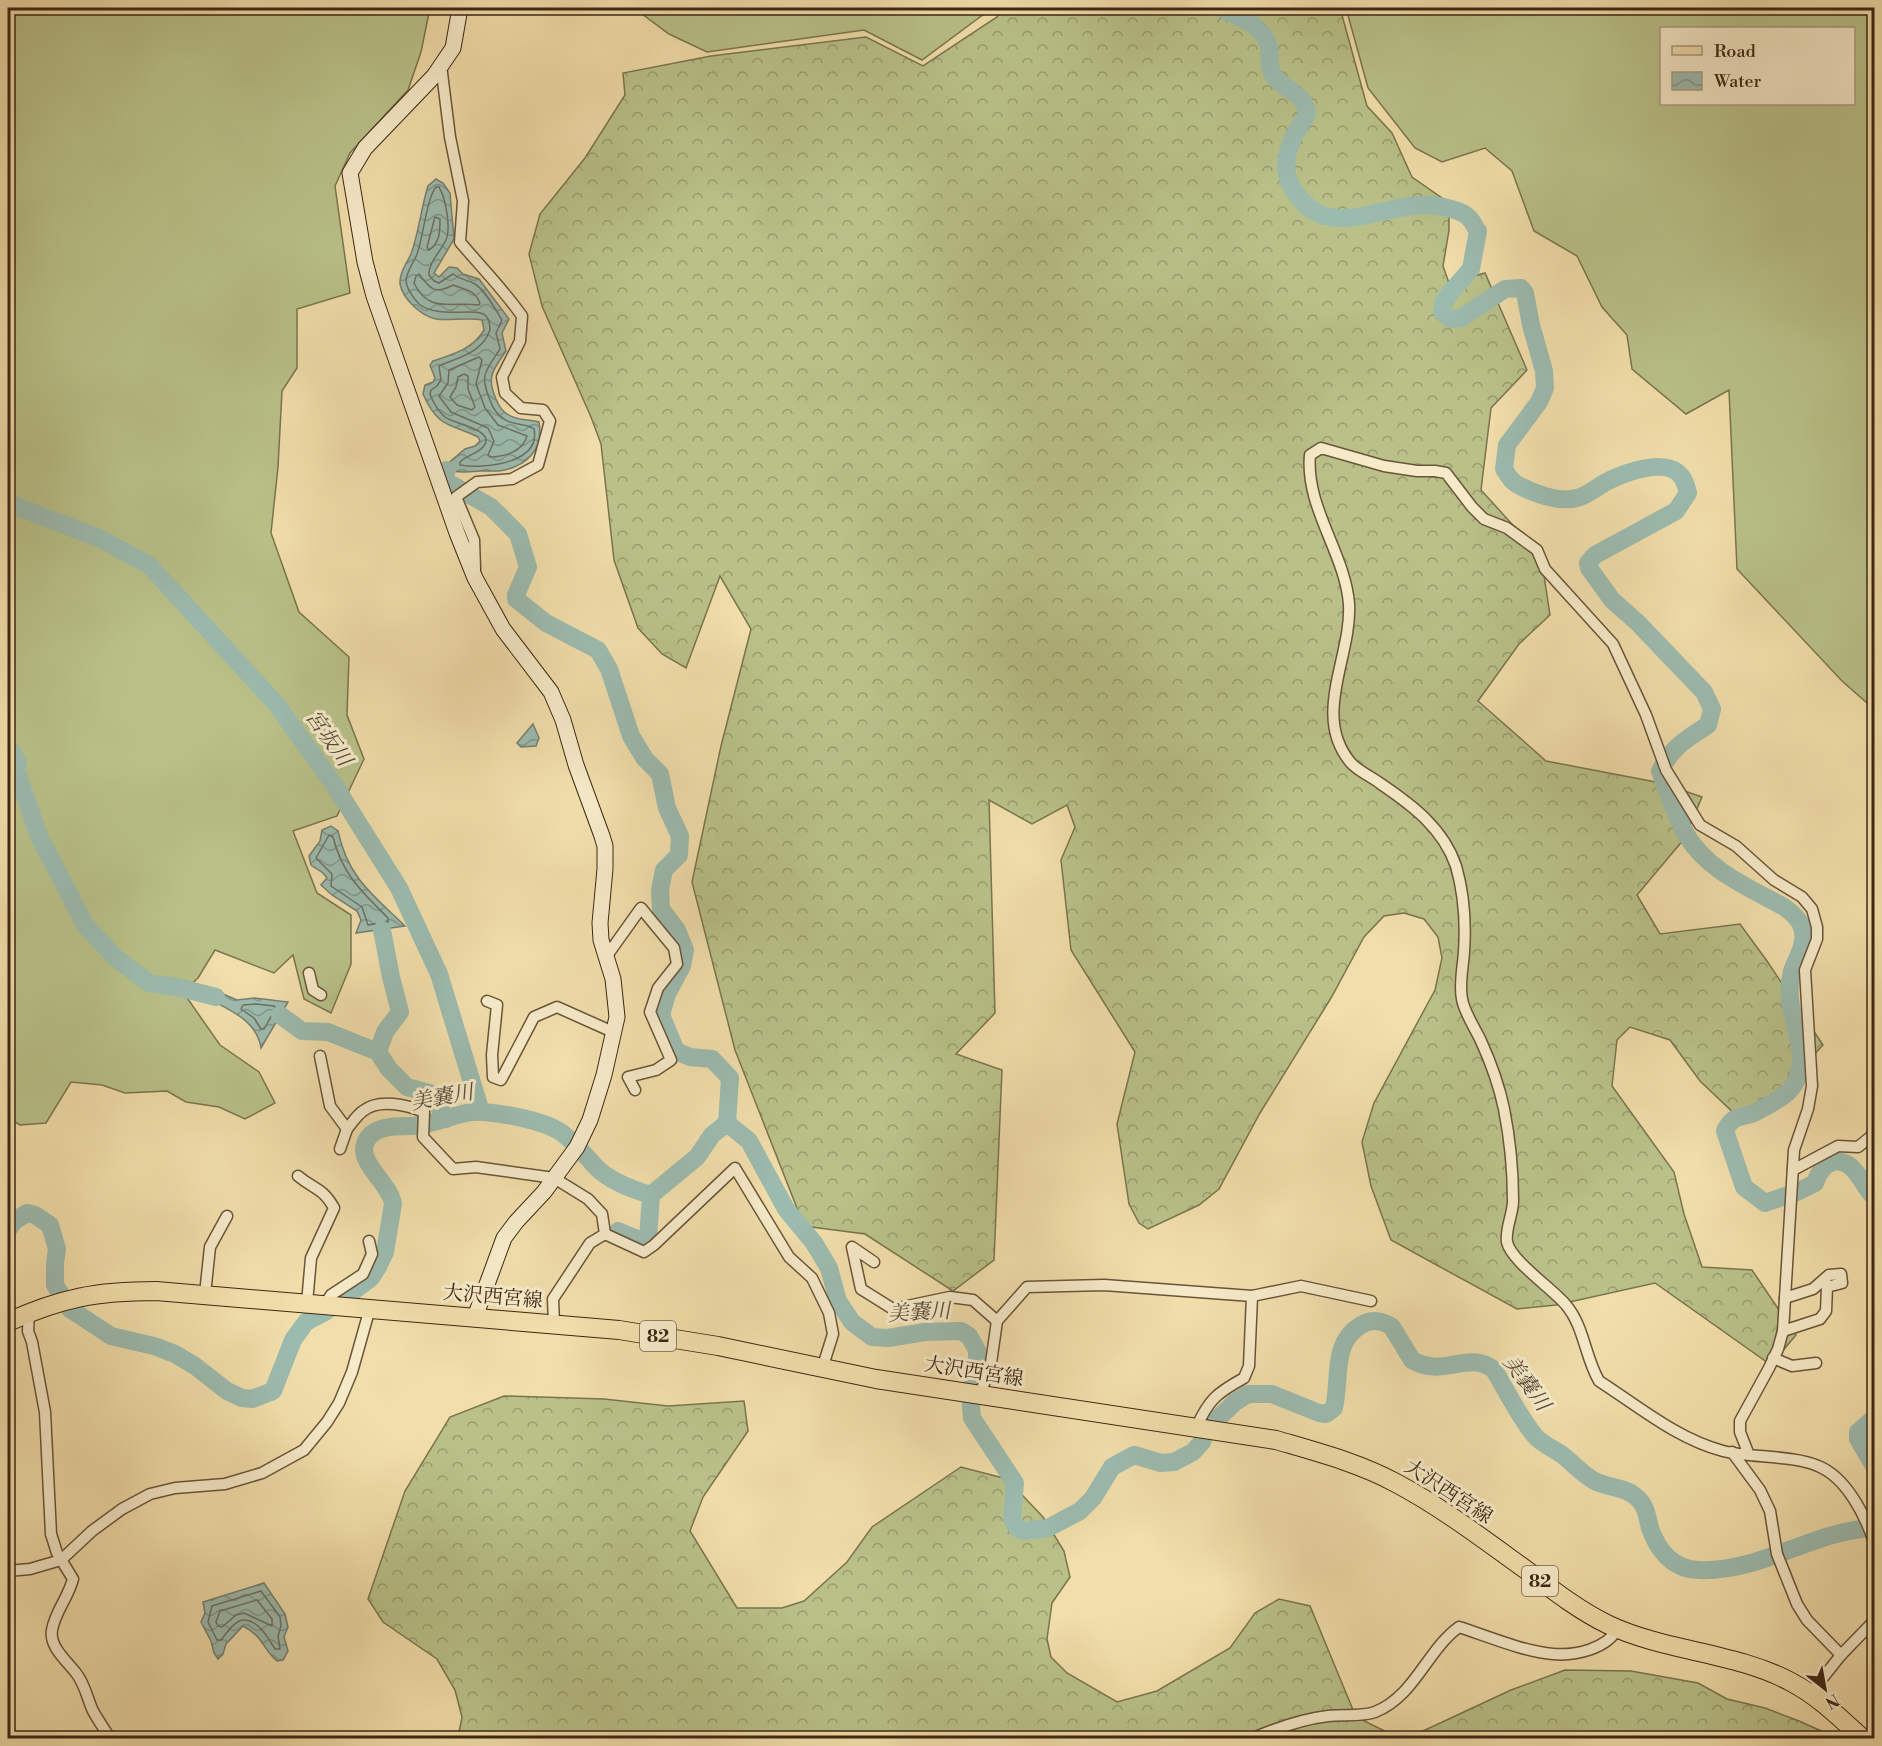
<svg xmlns="http://www.w3.org/2000/svg" width="1882" height="1746" viewBox="0 0 1882 1746" font-family="'Libre Bodoni','Noto Serif JP',serif">
  <style>
    .grass { fill: #b9c189; stroke: #7b744e; stroke-width: 1.5; fill-rule: evenodd }
    .forest { fill: url(#forest-crowns); stroke: #7b744e; stroke-width: 1.5 }
    .water { fill: url(#water-waves); stroke: #767f71; stroke-width: 1.5 }
    .lines { fill: none; stroke-linecap: round; stroke-linejoin: round }
    .shore { stroke: #6c7062; stroke-width: 1.5 }
    .river { stroke: #9cbbaf; stroke-width: 18 }
    .street-casing { stroke: #6a543a; stroke-width: 13 }
    .secondary-casing { stroke: #3d2614; stroke-width: 17 }
    .primary-casing { stroke: #3d2614; stroke-width: 20 }
    .street { stroke: #f6eac8; stroke-width: 10 }
    .secondary { stroke: #f6eac8; stroke-width: 15 }
    .primary { stroke: #f1deaa; stroke-width: 18 }
    .labels { text-anchor: middle; stroke-width: 6; stroke-linejoin: round; paint-order: stroke }
    .shield { fill: #f6eac8; stroke: #74614a; stroke-width: 1.5 }
    .shield-label { font-size: 18px; font-weight: bold; fill: #3d2614 }
    .street-label { font-size: 20px; fill: #3d2614; stroke: #f6eac8 }
    .water-label { font-size: 21px; font-style: italic; fill: #554b3b; stroke: #f6eac8 }
  </style>
  <defs>
    <pattern id="forest-crowns" width="20" height="18" patternUnits="userSpaceOnUse" patternTransform="scale(1.5)"><rect width="20" height="18" fill="#b9c189"/><path d="M2 6a3 3 0 1 1 6 0M12 15a3 3 0 1 1 6 0" fill="none" stroke="#989d6f"/></pattern>
    <pattern id="water-waves" width="16" height="10" patternUnits="userSpaceOnUse" patternTransform="scale(1.5)"><rect width="16" height="10" fill="#9cbbaf"/><path d="M0 5q4-4 8 0t8 0" fill="none" stroke="#80988d"/></pattern>
  </defs>
  <rect width="100%" height="100%" fill="#f1deaa"/>
  <filter id="stains"><feTurbulence type="fractalNoise" baseFrequency=".00333" numOctaves="4"/><feColorMatrix values="0 0 0 0 .2 0 0 0 0 .09 0 0 0 0 .02 0 0 0 .5 -.17"/></filter>
  <radialGradient id="worn" r=".72"><stop offset=".6" stop-color="#630" stop-opacity="0"/><stop offset="1" stop-color="#630" stop-opacity=".3"/></radialGradient>
  <g class="grass">
    <polygon points="8,8 430,8 421,52 408,90 350,153 335,186 350,293 297,309 297,368 282,391 278,467 271,533 299,612 349,657 347,715 364,759 337,816 293,831 317,893 351,915 351,964 331,1013 304,999 293,955 274,973 215,950 198,978 183,992 220,1045 259,1072 275,1103 245,1119 219,1107 186,1102 167,1091 125,1093 102,1085 71,1082 46,1123 20,1125 8,1118"/>
    <polygon points="634,8 992,8 922,60 864,30 707,52 669,34"/>
    <path d="M1346 8H1874V709L1842 681 1737 569 1729 390 1686 414 1632 369 1627 335 1602 307 1577 256 1534 231 1512 171 1485 148 1442 162 1415 148 1368 88ZM1662 28H1854V104H1662Z"/>
  </g>
  <g class="forest">
    <polygon points="1003,8 1340,8 1367,106 1392,133 1412,177 1449,203 1449,230 1443,266 1449,283 1485,273 1527,370 1491,408 1481,490 1541,556 1550,615 1519,644 1478,701 1546,761 1661,783 1702,797 1684,839 1637,895 1660,934 1740,924 1767,961 1823,1045 1778,1094 1738,1117 1700,1081 1670,1040 1630,1027 1617,1040 1612,1086 1674,1172 1684,1214 1702,1267 1752,1270 1796,1335 1771,1365 1655,1283 1556,1305 1517,1309 1391,1240 1371,1186 1362,1142 1374,1103 1435,990 1442,958 1438,937 1424,919 1404,913 1384,916 1364,937 1331,998 1260,1113 1219,1189 1199,1205 1148,1229 1139,1223 1129,1204 1117,1124 1135,1052 1071,950 1061,860 1075,827 1067,805 1032,824 989,800 995,1013 956,1054 1002,1070 994,1260 953,1291 865,1234 804,1226 735,1050 692,882 721,746 751,629 720,576 686,668 662,654 638,628 614,560 601,444 591,417 542,306 529,254 540,214 585,158 625,95 623,73 711,56 866,37 923,66 997,17"/>
    <polygon points="504,1396 604,1399 668,1406 744,1401 748,1431 703,1497 690,1531 737,1608 782,1608 804,1601 847,1562 872,1527 961,1467 1007,1479 1043,1517 1064,1551 1070,1577 1052,1603 1047,1639 1051,1657 1067,1673 1117,1702 1157,1691 1230,1648 1255,1613 1279,1599 1310,1606 1356,1717 1399,1738 458,1738 462,1717 455,1690 437,1659 383,1622 368,1599 405,1491 450,1417"/>
    <polygon points="1565,1670 1631,1671 1698,1683 1727,1699 1765,1708 1799,1721 1837,1738 1408,1738 1511,1690"/>
  </g>
  <g class="water">
    <path d="M436 179 443 183 450 193 454 239 434 273 439 277 449 267 457 268 463 274 479 279 509 319 502 333 506 351C493 370 486 377 496 399 498 404 502 411 507 414 517 421 528 419 539 422 544 450 526 467 499 471 493 471 487 471 480 471 468 472 459 473 447 470L445 466 465 449 475 446 480 441 478 437C449 423 438 428 423 394L425 385 433 382 435 378 430 365 433 361C454 354 473 349 484 330L482 320C466 317 449 321 436 319 421 316 403 299 400 284 399 273 407 263 411 254 419 232 421 208 428 186Z"/>
    <polygon points="533,724 539,738 536,746 521,747 517,743"/>
    <path d="M331 826 338 831C348 878 373 895 405 926L356 933 361 920 357 911 332 895 321 885 327 878 323 873 311 865 309 856 320 841 322 830Z"/>
    <path d="M223 994 237 1000 255 998 288 1002 261 1048C257 1023 236 1013 215 1002L216 997Z"/>
    <path d="M264 1583 285 1614 288 1627 284 1637 288 1651 283 1660 277 1661C262 1648 264 1637 243 1626L226 1644 223 1654 218 1659 214 1653 211 1641 201 1622 205 1613 203 1602Z"/>
  </g>
  <g class="lines">
    <g class="shore">
      <path d="M436 187H439C446 199 451 228 446 240 441 251 428 263 429 275L434 281 439 283 453 274C462 281 467 279 475 284 486 291 495 309 502 320L496 333 500 349C486 371 479 374 490 400 492 407 498 416 504 419 513 426 528 423 534 429 541 464 483 469 460 465V462C467 455 477 454 483 447 498 430 454 424 445 417 438 411 433 402 430 394L431 390 437 386 441 380 439 366C459 357 482 353 490 330 490 326 489 319 486 316 476 306 439 320 419 304 414 299 406 288 406 280 407 271 414 262 417 254 423 238 427 197 436 187Z"/>
      <path d="M435 217 440 219C440 231 440 243 429 250L427 247Z"/>
      <path d="M419 274C430 289 435 295 453 285 465 290 476 290 480 304L478 305C451 301 429 314 414 283L416 276Z"/>
      <path d="M479 357 482 360 476 384 485 408 498 425 527 436C523 451 505 457 490 457L488 455 494 441 488 428 451 412 439 396 448 383 449 370Z"/>
      <polygon points="464,374 468,376 468,389 475,407 472,410 457,405 450,397 456,387 458,377"/>
      <path d="M329 835 333 837C342 874 362 892 388 918V922L368 925 362 907 331 886 332 874 316 858Z"/>
      <polygon points="256,1004 274,1006 276,1008 264,1029 261,1029 254,1018 241,1009 243,1005"/>
      <path d="M261 1591 280 1617 281 1626 278 1636 280 1649H275C269 1639 258 1619 243 1620 234 1621 226 1634 221 1640H217L208 1622 212 1606Z"/>
      <polygon points="257,1600 272,1619 272,1626 244,1613 236,1615 222,1627 218,1626 216,1622 220,1611"/>
    </g>
    <g class="river">
      <path d="M1220 8C1236 16 1262 24 1268 44 1272 56 1266 69 1277 80 1288 91 1306 95 1307 114 1292 137 1277 163 1293 189 1330 250 1390 194 1444 207 1452 209 1464 212 1469 218 1473 221 1476 230 1478 231L1471 269 1450 293 1444 301 1442 311C1448 319 1451 320 1461 318L1505 289 1521 288 1525 293 1531 325 1544 371 1545 388 1539 402 1507 445 1504 469C1507 473 1510 480 1515 483 1531 493 1559 503 1577 498 1589 495 1599 485 1610 480 1627 472 1661 460 1677 472 1684 477 1686 485 1688 493L1676 511 1595 555 1588 563 1589 568 1612 600 1637 622 1704 692 1712 709 1708 725C1686 739 1672 747 1660 771 1669 793 1675 816 1687 836 1708 871 1750 888 1784 907 1791 912 1800 919 1802 928 1807 943 1797 957 1792 971 1790 979 1789 991 1790 999 1793 1029 1814 1064 1789 1091 1784 1097 1762 1109 1754 1113 1740 1118 1732 1115 1725 1131L1744 1187 1765 1203 1797 1192 1815 1183C1818 1174 1823 1165 1833 1162 1854 1157 1862 1186 1874 1197"/>
      <polyline points="447,470 443,475 449,483 491,507 518,534 528,567 516,595 516,599 546,623 598,650 609,669 631,736 645,759 660,774 667,808 680,836 679,855 664,870 660,890 661,909 677,930 685,950 682,966 667,994 661,1015 676,1051 690,1057 712,1059 730,1078 727,1123"/>
      <polyline points="8,503 101,539 149,565 277,705 335,786 399,888 439,974 481,1112"/>
      <polyline points="11,751 18,762 16,770 39,836 85,925 116,958 149,983 177,987 216,997"/>
      <polyline points="280,1015 302,1031 328,1032 378,1052 389,1069 407,1087 432,1094 446,1119"/>
      <polyline points="378,1052 385,1032 400,1012 391,977 382,930"/>
      <path d="M8 1230 14 1221 27 1213 35 1215 50 1225 57 1249 55 1263V1285L70 1309 111 1336 154 1346 175 1354 195 1366 227 1391 242 1398 252 1399 273 1391 293 1340 306 1322 325 1312 371 1278 378 1267 385 1252 393 1204C391 1185 358 1163 365 1144 371 1125 397 1126 412 1126 434 1126 462 1109 484 1112 505 1114 541 1120 559 1131 573 1140 584 1154 595 1166 609 1181 631 1189 651 1195L697 1157 712 1135 727 1123 749 1141 786 1209 814 1243 829 1268 838 1301 852 1322 872 1337 888 1338 925 1332 961 1331 969 1336 977 1350V1368L970 1395 972 1418 1015 1483 1012 1519 1017 1528 1023 1531 1048 1528 1080 1511 1093 1498 1112 1467 1134 1455 1161 1463 1174 1462 1193 1452 1202 1442 1206 1430 1235 1402 1248 1394H1272L1319 1413 1326 1414 1334 1408C1341 1378 1331 1343 1361 1325 1371 1319 1382 1320 1392 1327L1412 1360C1443 1379 1469 1349 1494 1370 1507 1391 1519 1417 1535 1436 1542 1444 1552 1448 1561 1454 1572 1462 1581 1473 1593 1480 1606 1488 1623 1486 1635 1496 1646 1504 1647 1516 1650 1528 1658 1551 1673 1569 1698 1570 1761 1573 1813 1530 1874 1528"/>
      <polyline points="618,1231 642,1241 648,1239 651,1195"/>
      <polyline points="1874,1418 1858,1432 1858,1439 1874,1466"/>
    </g>
    <defs>
      <g id="street">
        <path d="M441 65 450 137 463 201 460 242C481 267 503 289 522 316L520 341 502 377 505 393 521 408 543 410 550 421 538 465 512 479 477 482 456 497 474 540 475 569"/>
        <polyline points="606,957 641,908 674,948 677,964 658,988 650,1012 671,1060 656,1070 628,1077 635,1090"/>
        <polyline points="309,973 313,990 321,995"/>
        <polyline points="487,1001 497,1005 492,1055 493,1077 501,1080 534,1017 557,1007 613,1032"/>
        <path d="M320 1056 330 1106 347 1129C352 1123 357 1115 363 1111 379 1098 407 1105 424 1112L423 1137 453 1169 476 1167 554 1178 588 1199 602 1214 605 1234 590 1243 553 1299 554 1324"/>
        <polyline points="340,1149 347,1129"/>
        <polyline points="1793,1170 1838,1146 1858,1147 1874,1134"/>
        <path d="M298 1176C315 1190 323 1188 334 1208L311 1258 307 1303"/>
        <polyline points="605,1234 644,1252 654,1245 735,1168 789,1257 812,1278 829,1313 833,1334 822,1369"/>
        <polyline points="874,1262 852,1247 861,1289 893,1309 950,1297 973,1300 997,1321"/>
        <polyline points="205,1294 210,1247 227,1216"/>
        <polyline points="325,1304 331,1295 363,1274 372,1254 369,1241"/>
        <path d="M29 1312 28 1331 32 1342 45 1412 51 1534 57 1553 73 1579C68 1598 55 1612 52 1630 49 1647 67 1661 76 1673 85 1684 87 1698 93 1711 98 1720 104 1729 110 1738"/>
        <polyline points="1783,1331 1820,1319 1826,1311 1827,1287 1842,1283 1841,1274 1829,1275 1813,1289 1785,1298"/>
        <polyline points="1773,1358 1792,1366 1816,1363"/>
        <polyline points="979,1395 990,1370 997,1321 1027,1287 1104,1285 1252,1296 1301,1286 1371,1301"/>
        <path d="M1196 1428C1209 1399 1217 1393 1244 1378L1249 1366 1252 1296"/>
        <polyline points="1732,1452 1760,1490 1770,1511 1777,1554 1797,1604 1807,1620 1841,1655"/>
        <path d="M1749 1455 1740 1432V1421L1769 1368 1778 1349 1783 1331 1794 1150 1808 1109 1812 1086 1805 970 1817 939V927L1812 909 1802 897 1774 880 1736 846 1700 825 1666 770 1646 715 1613 644 1545 569 1537 550 1507 528 1484 519 1472 507 1446 473 1435 471H1417L1384 466 1321 448 1310 455C1305 507 1345 553 1349 604 1352 657 1311 716 1351 763 1358 771 1372 777 1381 784 1412 805 1443 828 1456 866 1464 894 1466 923 1464 952 1463 967 1459 984 1462 999 1464 1012 1475 1028 1481 1041 1491 1063 1499 1085 1504 1109 1510 1139 1513 1170 1513 1201 1513 1214 1505 1229 1507 1242 1511 1261 1553 1289 1566 1305 1584 1326 1585 1357 1599 1381 1638 1406 1677 1439 1723 1451 1750 1458 1793 1455 1818 1466 1846 1477 1865 1515 1874 1542"/>
        <polyline points="8,1571 30,1569 61,1560 92,1531 122,1509 150,1494 175,1488 225,1484 262,1473 304,1450 327,1422 339,1403 352,1372 370,1308"/>
        <polyline points="1810,1694 1841,1655 1874,1621"/>
        <path d="M1253 1738C1277 1728 1302 1719 1328 1716 1343 1714 1362 1717 1375 1712 1415 1696 1427 1650 1459 1627 1487 1636 1525 1652 1553 1654 1575 1656 1607 1649 1618 1628"/>
      </g>
      <polyline id="secondary" points="460,8 453,48 434,76 365,148 350,173 365,262 374,296 457,533 475,578 503,629 551,692 563,720 576,765 602,836 605,846 605,869 600,923 601,940 613,979 617,1017 604,1075 590,1120 577,1147 544,1192 516,1222 504,1238 475,1317"/>
      <path id="primary" d="M8 1322C61 1298 97 1291 156 1291L619 1330 718 1346 876 1379 1276 1440C1317 1452 1359 1463 1396 1483 1443 1508 1486 1541 1529 1572 1554 1591 1580 1611 1609 1625 1667 1652 1735 1652 1791 1682 1818 1696 1840 1718 1862 1738"/>
    </defs>
    <use href="#street" class="street-casing"/>
    <use href="#secondary" class="secondary-casing"/>
    <use href="#primary" class="primary-casing"/>
    <use href="#street" class="street"/>
    <use href="#secondary" class="secondary"/>
    <use href="#primary" class="primary"/>
  </g>
  <g class="labels">
    <g class="shield">
      <rect x="640" y="1321" width="36" height="30" rx="4.5"/>
      <rect x="1522" y="1566" width="36" height="30" rx="4.5"/>
    </g>
    <g class="shield-label">
      <text x="658" y="1342">82</text>
      <text x="1540" y="1587">82</text>
    </g>
    <g class="street-label">
      <text transform="translate(493 1296) rotate(5)" y="7">大沢西宮線</text>
      <text transform="translate(974 1371) rotate(9)" y="7">大沢西宮線</text>
      <text transform="translate(1449 1491) rotate(33)" y="7">大沢西宮線</text>
    </g>
    <g class="water-label">
      <text transform="translate(329 738) rotate(55)" y="7">宮坂川</text>
      <text transform="translate(442 1097) rotate(-10)" y="7">美嚢川</text>
      <text transform="translate(919 1312) rotate(-3)" y="7">美嚢川</text>
      <text transform="translate(1527 1383) rotate(54)" y="7">美嚢川</text>
    </g>
  </g>
  <rect width="1882" height="1746" fill="none" stroke="#f1deaa" stroke-width="30"/>
  <rect x="9" y="9" width="1864" height="1728" fill="none" stroke="#3d2614" stroke-width="3"/>
  <rect x="15" y="15" width="1852" height="1716" fill="none" stroke="#3d2614" stroke-width="1.5"/>
  <rect x="1660" y="27" width="195" height="78" fill="#f6eac8" stroke="#ac9c80" stroke-width="1.5"/>
  <rect x="1672" y="46" width="30" height="9" fill="#f1deaa" stroke="#ac9c80" stroke-width="1.5"/>
  <text x="1714" y="57" font-size="18" fill="#3d2614">Road</text>
  <rect x="1672" y="72" width="30" height="18" fill="url(#water-waves)" stroke="#ac9c80" stroke-width="1.5"/>
  <text x="1714" y="87" font-size="18" fill="#3d2614">Water</text>
  <g transform="translate(1825 1689) rotate(149)" stroke="#f6eac8" stroke-width="4.5" paint-order="stroke">
  <path d="M0-4.5L10 22L0 15L-10 22Z" fill="#3d2614"/>
  <text y="-9" font-size="16" font-weight="bold" text-anchor="middle" fill="#3d2614">N</text>
  </g>
  <rect width="100%" height="100%" filter="url(#stains)"/>
  <rect width="100%" height="100%" fill="url(#worn)"/>
</svg>
